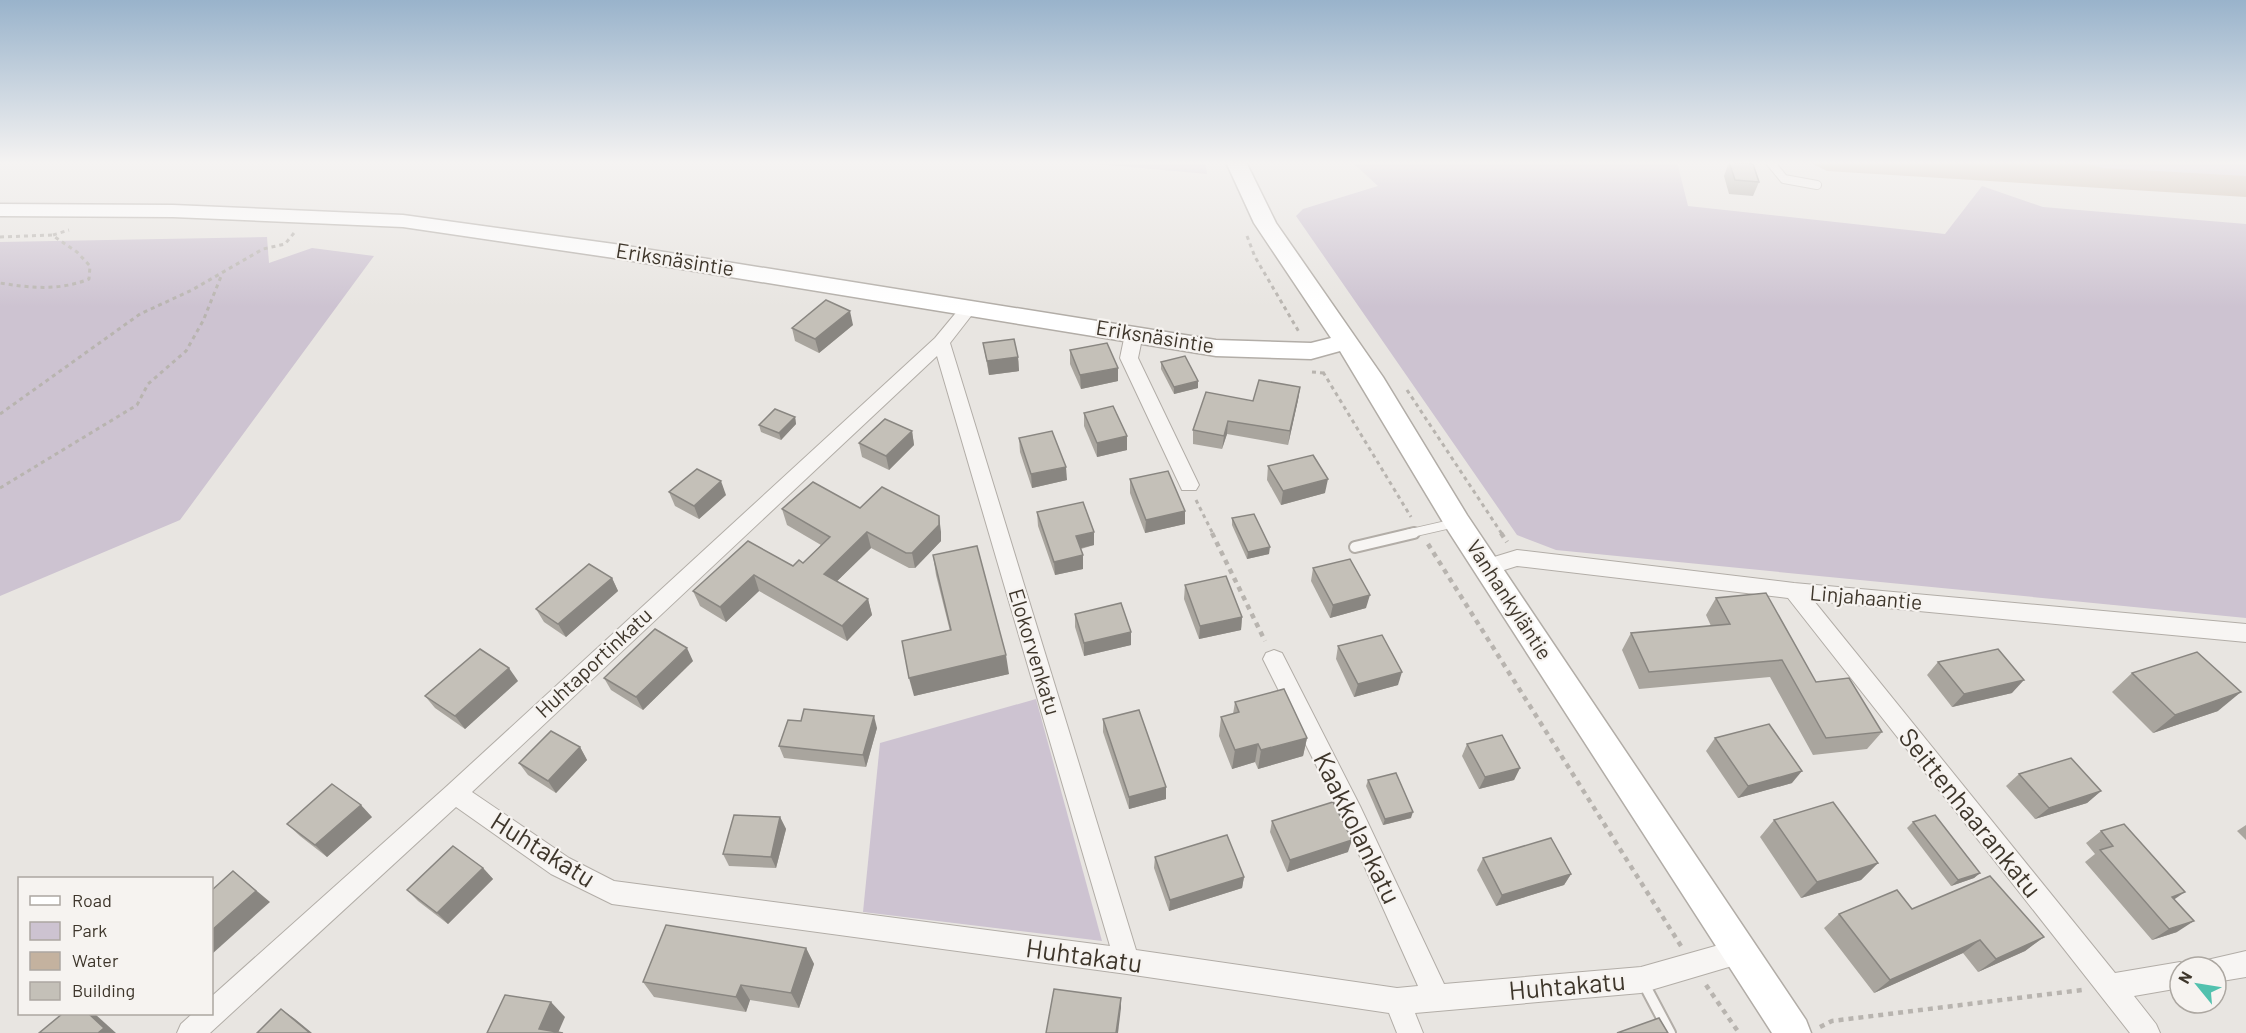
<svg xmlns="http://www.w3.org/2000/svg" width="2246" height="1033" viewBox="0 0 2246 1033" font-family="Barlow,sans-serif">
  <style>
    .green { fill: #cdc3d1 }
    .water { fill: #c4b29f }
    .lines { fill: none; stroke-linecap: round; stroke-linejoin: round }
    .lane-far1-casing { stroke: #b2ada7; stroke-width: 10 }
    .lane-casing { stroke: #b2ada7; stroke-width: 14 }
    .street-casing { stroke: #b2ada7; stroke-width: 2 }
    .secondary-casing { stroke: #b2ada7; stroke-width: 3 }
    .path-far1 { stroke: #b8b4af; stroke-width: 3; stroke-dasharray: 4 4; stroke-linecap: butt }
    .path { stroke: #b8b4af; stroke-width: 4.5; stroke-dasharray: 5 5; stroke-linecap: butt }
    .lane-far1 { stroke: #f7f5f3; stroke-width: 8 }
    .lane { stroke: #f7f5f3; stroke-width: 10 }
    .street { fill: #f7f5f3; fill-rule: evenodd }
    .secondary { fill: #fff; fill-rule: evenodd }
    .wall { fill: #a9a59e }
    .shaded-wall { fill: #898681 }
    .building { fill: #c4c0b8; stroke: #898681; stroke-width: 1.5 }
    .labels { text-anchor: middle; stroke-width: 4.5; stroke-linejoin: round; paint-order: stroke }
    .street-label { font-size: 21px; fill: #3e362b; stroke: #f6f3f0 }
    .near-street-label { font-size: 26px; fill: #3e362b; stroke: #f6f3f0 }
  </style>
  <rect width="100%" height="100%" fill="#e8e5e1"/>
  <g class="green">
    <polygon points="1075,162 1205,162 1207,174"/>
    <polygon points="1352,162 1677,162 1688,206 1945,234 1982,186 2043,207 2246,224 2246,618 1556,550 1517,535 1296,216 1303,209 1378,186"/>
    <polygon points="2020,162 2246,162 2246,179"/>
    <polygon points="267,237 269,263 312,248 374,256 180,520 0,596 0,242"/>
    <polygon points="1036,699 1102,941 863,912 880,743"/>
  </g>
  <polygon class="water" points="1809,162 2083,162 2103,168 2246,176 2246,197 1827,171"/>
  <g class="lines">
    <defs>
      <g id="lane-far1">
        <polyline points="1770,162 1784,179 1817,185"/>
        <polyline points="1407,534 1455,523"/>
      </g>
      <g id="lane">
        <polyline points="1355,547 1414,533"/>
        <polyline points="1643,982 1670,1033"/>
      </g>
      <g id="street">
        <path d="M970 302 978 307 950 343 1136 950 1397 988 1418 986 1344 821 1263 659 1266 653 1274 650 1282 653 1360 806 1444 984 1641 967 1740 939 1749 943 1753 952 1749 961 1641 993 1415 1013 1423 1033H1397L1389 1013 1127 974 612 904 551 874 456 807 210 1033H177L181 1024 192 1014H212V996L447 786 935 338 964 303ZM937 356 1110 946 614 881 569 858 472 792Z"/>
        <polygon points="1134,328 1143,334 1138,358 1199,485 1196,490 1182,490 1120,358 1125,334"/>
        <polygon points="1517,550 1794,583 2246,624 2246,642 1814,601 2115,973 2180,962 2189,966 2180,967 2180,988 2134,996 2156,1024 2160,1033 2130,1033 1788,598 1517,566 1488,575 1481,573 1478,567 1481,561"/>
        <polygon points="2246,951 2246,977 2216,982 2216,967 2204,967 2207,960"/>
      </g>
      <polygon id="secondary" points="1226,162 1246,162 1276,223 1383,377 1467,515 1806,1020 1811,1033 1772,1033 1447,529 1340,351 1311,359 1216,356 614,258 403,227 173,217 0,216 0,204 173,205 403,215 614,244 1216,340 1311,343 1331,338 1254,223"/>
    </defs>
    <use href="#lane-far1" class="lane-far1-casing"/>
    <use href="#lane" class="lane-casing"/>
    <use href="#street" class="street-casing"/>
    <use href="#secondary" class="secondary-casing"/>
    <g class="path-far1">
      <polyline points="53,235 69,230"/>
      <polyline points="1247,236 1255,257 1299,332"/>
      <path d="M0 237 52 235 77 252 90 266 89 279C59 291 31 288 0 283"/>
      <polyline points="1312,372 1324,373"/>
      <polyline points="1323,372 1411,517"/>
      <polyline points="1407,390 1502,534"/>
      <polyline points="0,414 140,314 192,290 263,249 285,244 294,233"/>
      <polyline points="0,488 137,405 148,384 186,351 203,321 222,274"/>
      <polyline points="1196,500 1213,534"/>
    </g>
    <g class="path">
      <polyline points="1212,533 1265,641"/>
      <polyline points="1501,533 1507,542"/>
      <polyline points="1428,544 1681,946"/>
      <polyline points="1706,985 1739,1033"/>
      <polyline points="1820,1027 1832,1021 2082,990"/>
    </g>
    <use href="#lane-far1" class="lane-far1"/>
    <use href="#lane" class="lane"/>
    <use href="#street" class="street"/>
    <use href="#secondary" class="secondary"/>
  </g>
  <g class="wall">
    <polygon points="1729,162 1759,182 1753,196 1729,194 1724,176"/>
    <polygon points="853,325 819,353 795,341 792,328"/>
    <polygon points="983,343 1018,357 1019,371 989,375"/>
    <polygon points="1070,350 1118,368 1118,381 1081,389 1070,364"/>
    <polygon points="1161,362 1198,388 1174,394 1161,369"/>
    <polygon points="1300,387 1298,400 1288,445 1227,434 1222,449 1193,444 1193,430 1253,401"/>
    <polygon points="1084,413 1127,436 1127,450 1097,457 1084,426"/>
    <polygon points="795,417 796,424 781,440 761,432 759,425"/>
    <polygon points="912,431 914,445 889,470 862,457 859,443"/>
    <polygon points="1019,438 1067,480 1032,488 1020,452"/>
    <polygon points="1268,466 1325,493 1281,505 1267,480"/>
    <polygon points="1130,479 1185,524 1145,533 1130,493"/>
    <polygon points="669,492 726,495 699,519 675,506"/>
    <polygon points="860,508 941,532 941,541 915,568 909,568 871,548 837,581 868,599 872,615 847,641 759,591 726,622 700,606 693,591 748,541 793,566 803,563 821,545 787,525 782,509"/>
    <polygon points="1037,512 1094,545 1081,549 1083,555 1083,569 1055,575 1038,526"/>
    <polygon points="1232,518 1269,554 1247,559 1232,525"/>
    <polygon points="933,555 1009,674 914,696 950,631 936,575"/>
    <polygon points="1313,568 1366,608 1330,618 1311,581"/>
    <polygon points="612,578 618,591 566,637 544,622 536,609"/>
    <polygon points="1185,585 1242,617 1241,630 1199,639 1184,599"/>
    <polygon points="1716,598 1816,682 1882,732 1867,749 1813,755 1770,677 1639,689 1622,650 1631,633 1711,626 1706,615"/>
    <polygon points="1075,614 1131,645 1084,656 1075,627"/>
    <polygon points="1338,646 1398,685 1354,697 1336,659"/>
    <polygon points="693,661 643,710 611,690 604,678"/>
    <polygon points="1938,662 2012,693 1952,707 1927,675"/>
    <polygon points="2132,673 2218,711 2153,733 2112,692"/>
    <polygon points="518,681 465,729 435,708 425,696"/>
    <polygon points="1235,702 1307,738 1303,756 1258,769 1255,762 1232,769 1219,736 1221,717 1233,714"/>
    <polygon points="1103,719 1166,787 1166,799 1129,809 1103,732"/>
    <polygon points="877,728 866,767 784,758 779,746"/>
    <polygon points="1715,738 1792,783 1738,798 1706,751"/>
    <polygon points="1467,744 1520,768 1514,780 1479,789 1462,756"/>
    <polygon points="580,747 587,760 556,793 528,775 519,763"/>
    <polygon points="2019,774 2101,791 2087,803 2035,819 2006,786"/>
    <polygon points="1368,780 1411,818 1383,825 1366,786"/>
    <polygon points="372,817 327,857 300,836 287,824"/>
    <polygon points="780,817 786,829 776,868 729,866 723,854"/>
    <polygon points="1774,820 1878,863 1861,880 1801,898 1760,837"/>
    <polygon points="1272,821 1348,852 1287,872 1270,832"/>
    <polygon points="1913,822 1980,873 1974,878 1951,886 1907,828"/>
    <polygon points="2246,825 2246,840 2237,831"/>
    <polygon points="2101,831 2174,900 2177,932 2152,940 2085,862 2095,854 2086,843"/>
    <polygon points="1155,857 1244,877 1242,888 1169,911 1154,868"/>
    <polygon points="1483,858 1571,874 1564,885 1496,906 1477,870"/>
    <polygon points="483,868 493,879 448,924 418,901 407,890"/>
    <polygon points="1912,909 2044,937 2025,951 1978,972 1963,953 1874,993 1824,928 1839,914"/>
    <polygon points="806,948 814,964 799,1008 750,1000 746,1012 654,997 643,982"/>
  </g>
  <g class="shaded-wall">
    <polygon points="850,311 853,325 819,353 815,339"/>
    <polygon points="1018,357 1019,371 989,375 987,361"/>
    <polygon points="1118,368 1118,381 1081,389 1080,375"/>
    <polygon points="1198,381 1198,388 1174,394 1174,387"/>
    <polygon points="1300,387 1298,400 1288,445 1290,431"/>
    <polygon points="795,417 796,424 781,440 779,433"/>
    <polygon points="1228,421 1227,434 1222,449 1224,436"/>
    <polygon points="912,431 914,445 889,470 886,456"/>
    <polygon points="1127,436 1127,450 1097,457 1097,443"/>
    <polygon points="1066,467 1067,480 1032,488 1031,474"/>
    <polygon points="1328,479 1325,493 1281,505 1283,491"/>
    <polygon points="721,481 726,495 699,519 694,506"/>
    <polygon points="1185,511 1185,524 1145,533 1146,520"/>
    <polygon points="939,516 941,532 941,541 915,568 912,553"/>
    <polygon points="867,532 871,548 828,590 824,574"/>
    <polygon points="1094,532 1094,545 1077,549 1076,536"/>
    <polygon points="1270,547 1269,554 1247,559 1248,552"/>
    <polygon points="1083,555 1083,569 1055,575 1054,562"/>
    <polygon points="754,575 759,591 726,622 720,607"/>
    <polygon points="612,578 618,591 566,637 558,624"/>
    <polygon points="1370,595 1366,608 1330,618 1333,605"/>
    <polygon points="868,599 872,615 847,641 842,626"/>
    <polygon points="1242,617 1241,630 1199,639 1200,626"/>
    <polygon points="1131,632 1131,645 1084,656 1084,643"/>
    <polygon points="687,648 693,661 643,710 636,697"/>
    <polygon points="1006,655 1009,674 914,696 909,678"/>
    <polygon points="509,668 518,681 465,729 455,716"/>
    <polygon points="1402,672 1398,685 1354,697 1358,684"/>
    <polygon points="2024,680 2012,693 1952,707 1964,694"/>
    <polygon points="2241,692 2218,711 2153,733 2175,715"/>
    <polygon points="874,716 877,728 866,767 863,755"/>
    <polygon points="1307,738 1303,756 1258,769 1261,750"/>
    <polygon points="1258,744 1255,762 1232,769 1235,750"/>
    <polygon points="580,747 587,760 556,793 548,781"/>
    <polygon points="1520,768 1514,780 1479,789 1485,777"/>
    <polygon points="1802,771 1792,783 1738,798 1748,786"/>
    <polygon points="1166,787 1166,799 1129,809 1129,797"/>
    <polygon points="2101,791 2087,803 2035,819 2049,808"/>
    <polygon points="361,805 372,817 327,857 315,845"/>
    <polygon points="1413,812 1411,818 1383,825 1385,819"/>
    <polygon points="780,817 786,829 776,868 771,857"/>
    <polygon points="1352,840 1348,852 1287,872 1290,860"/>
    <polygon points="1878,863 1861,880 1801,898 1817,882"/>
    <polygon points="483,868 493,879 448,924 437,913"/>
    <polygon points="233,871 270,902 212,954 212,930"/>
    <polygon points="1980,873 1974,878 1951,886 1958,880"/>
    <polygon points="1571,874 1564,885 1496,906 1502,895"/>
    <polygon points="1244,877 1242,888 1169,911 1170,900"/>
    <polygon points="2185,892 2169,903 2172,897"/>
    <polygon points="2194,921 2177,932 2152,940 2169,929"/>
    <polygon points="2044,937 2025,951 1978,972 1996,959"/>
    <polygon points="1980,940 1963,953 1874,993 1890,980"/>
    <polygon points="806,948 814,964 799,1008 791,993"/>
    <polygon points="741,985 750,1000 746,1012 736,997"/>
    <polygon points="1121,998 1121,1008 1118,1033 1116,1033"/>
    <polygon points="551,1002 565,1017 558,1033 539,1029"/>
    <polygon points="281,1009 295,1019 312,1033 310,1033"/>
    <polygon points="89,1014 95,1014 116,1033 98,1033"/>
  </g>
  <g class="building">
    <polygon points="1729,162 1753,164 1759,182 1735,180"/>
    <polygon points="826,300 850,311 815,339 792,328"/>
    <polygon points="1014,339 1018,357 987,361 983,343"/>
    <polygon points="1107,343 1118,368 1080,375 1070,350"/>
    <polygon points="1185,356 1198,381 1174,387 1161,362"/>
    <polygon points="1259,380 1300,387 1290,431 1228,421 1224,436 1193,430 1206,392 1253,401"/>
    <polygon points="1113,406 1127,436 1097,443 1084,413"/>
    <polygon points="775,409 795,417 779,433 759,425"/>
    <polygon points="885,419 912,431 886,456 859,443"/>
    <polygon points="1052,431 1066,467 1031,474 1019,438"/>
    <polygon points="1313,455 1328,479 1283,491 1268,466"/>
    <polygon points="697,469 721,481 694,506 669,492"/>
    <polygon points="1168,471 1185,511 1146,520 1130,479"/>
    <polygon points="813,482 860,508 882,487 939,516 939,525 912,553 906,553 867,532 824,574 868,599 842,626 754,575 720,607 693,591 748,541 793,566 799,560 803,563 830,537 782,509"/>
    <polygon points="1083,502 1094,532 1076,536 1083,555 1054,562 1037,512"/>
    <polygon points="1254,514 1270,547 1248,552 1232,518"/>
    <polygon points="977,546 1006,655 909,678 902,641 951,630 933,555"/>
    <polygon points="1350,559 1370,595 1333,605 1313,568"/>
    <polygon points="589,564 612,578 558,624 536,609"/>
    <polygon points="1226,576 1242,617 1200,626 1185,585"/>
    <polygon points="1766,593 1816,682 1849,678 1882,732 1826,738 1782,660 1649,672 1631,633 1730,624 1716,598"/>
    <polygon points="1121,603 1131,632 1084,643 1075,614"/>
    <polygon points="655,629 687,648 636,697 604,678"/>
    <polygon points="1382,635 1402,672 1358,684 1338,646"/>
    <polygon points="480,649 509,668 455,716 425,696"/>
    <polygon points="1998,649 2024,680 1964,694 1938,662"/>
    <polygon points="2197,652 2241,692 2175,715 2132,673"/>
    <polygon points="1284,689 1307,738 1261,750 1258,744 1235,750 1221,717 1239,712 1235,702"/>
    <polygon points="804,709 874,716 863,755 779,746 788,720 801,721"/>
    <polygon points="1139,710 1166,787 1129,797 1103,719"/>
    <polygon points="1769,724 1802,771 1748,786 1715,738"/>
    <polygon points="551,731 580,747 548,781 519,763"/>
    <polygon points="1502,735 1520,768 1485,777 1467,744"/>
    <polygon points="2071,758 2101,791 2049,808 2019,774"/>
    <polygon points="1396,773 1413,812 1385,819 1368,780"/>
    <polygon points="332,784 361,805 315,845 287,824"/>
    <polygon points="1333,802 1352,840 1290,860 1272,821"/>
    <polygon points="1833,802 1878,863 1817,882 1774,820"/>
    <polygon points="734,815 780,817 771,857 723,854"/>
    <polygon points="1935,815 1980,873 1958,880 1913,822"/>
    <polygon points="2124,824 2185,892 2172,897 2194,921 2169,929 2100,850 2113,846 2101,831"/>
    <polygon points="1227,835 1244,877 1170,900 1155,857"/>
    <polygon points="1551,838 1571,874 1502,895 1483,858"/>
    <polygon points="453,846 483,868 437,913 407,890"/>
    <polygon points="233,871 256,891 212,930 212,890"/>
    <polygon points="1990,876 2044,937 1996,959 1980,940 1890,980 1839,914 1897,890 1912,909"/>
    <polygon points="666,925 806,948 791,993 741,985 736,997 643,982"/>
    <polygon points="1054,989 1121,998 1116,1033 1046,1033"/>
    <polygon points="505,995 551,1002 539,1029 563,1033 487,1033"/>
    <polygon points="281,1009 310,1033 257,1033"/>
    <polygon points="62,1014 89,1014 104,1028 98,1033 39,1033"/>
    <polygon points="1659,1018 1668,1033 1617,1033"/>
  </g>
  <linearGradient id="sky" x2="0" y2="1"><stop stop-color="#99b3cb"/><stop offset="0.53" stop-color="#f5f3f2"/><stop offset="1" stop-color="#f5f3f2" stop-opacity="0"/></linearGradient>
  <rect width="2246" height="307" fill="url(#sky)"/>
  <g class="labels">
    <g class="street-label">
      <text transform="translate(675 260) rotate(9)" y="7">Eriksnäsintie</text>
      <text transform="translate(1155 337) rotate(9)" y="7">Eriksnäsintie</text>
      <text transform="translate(1866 598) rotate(5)" y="7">Linjahaantie</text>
      <text transform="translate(1509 600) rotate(57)" y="7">Vanhankyläntie</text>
      <text transform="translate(1034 652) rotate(73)" y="7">Elokorvenkatu</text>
      <text transform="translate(594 663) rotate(-43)" y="7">Huhtaportinkatu</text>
    </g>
    <g class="near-street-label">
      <text transform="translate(1970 813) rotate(51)" y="9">Seittenhaarankatu</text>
      <text transform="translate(1357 828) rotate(64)" y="9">Kaakkolankatu</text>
      <text transform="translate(543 850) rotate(32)" y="9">Huhtakatu</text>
      <text transform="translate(1084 956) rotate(8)" y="9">Huhtakatu</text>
      <text transform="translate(1567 986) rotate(-5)" y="9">Huhtakatu</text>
    </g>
  </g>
  <rect x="18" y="877" width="195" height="138" fill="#f6f3f0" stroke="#aca7a1" stroke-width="1.5"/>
  <rect x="30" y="896" width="30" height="9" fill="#ffffff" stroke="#aca7a1" stroke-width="1.5"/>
  <text x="72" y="907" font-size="18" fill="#3e362b">Road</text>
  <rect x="30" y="922" width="30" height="18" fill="#cdc3d1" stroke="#aca7a1" stroke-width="1.5"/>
  <text x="72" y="937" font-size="18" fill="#3e362b">Park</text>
  <rect x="30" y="952" width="30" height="18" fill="#c4b29f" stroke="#aca7a1" stroke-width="1.5"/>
  <text x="72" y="967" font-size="18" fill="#3e362b">Water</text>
  <rect x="30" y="982" width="30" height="18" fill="#c4c0b8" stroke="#aca7a1" stroke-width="1.5"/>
  <text x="72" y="997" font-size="18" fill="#3e362b">Building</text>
  <g transform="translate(2198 985) rotate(300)"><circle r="28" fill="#f6f3f0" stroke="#aca7a1" stroke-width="1.5"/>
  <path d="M0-4.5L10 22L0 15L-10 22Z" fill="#52c1ae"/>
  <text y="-9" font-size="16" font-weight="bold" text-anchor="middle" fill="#3e362b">N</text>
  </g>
</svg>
